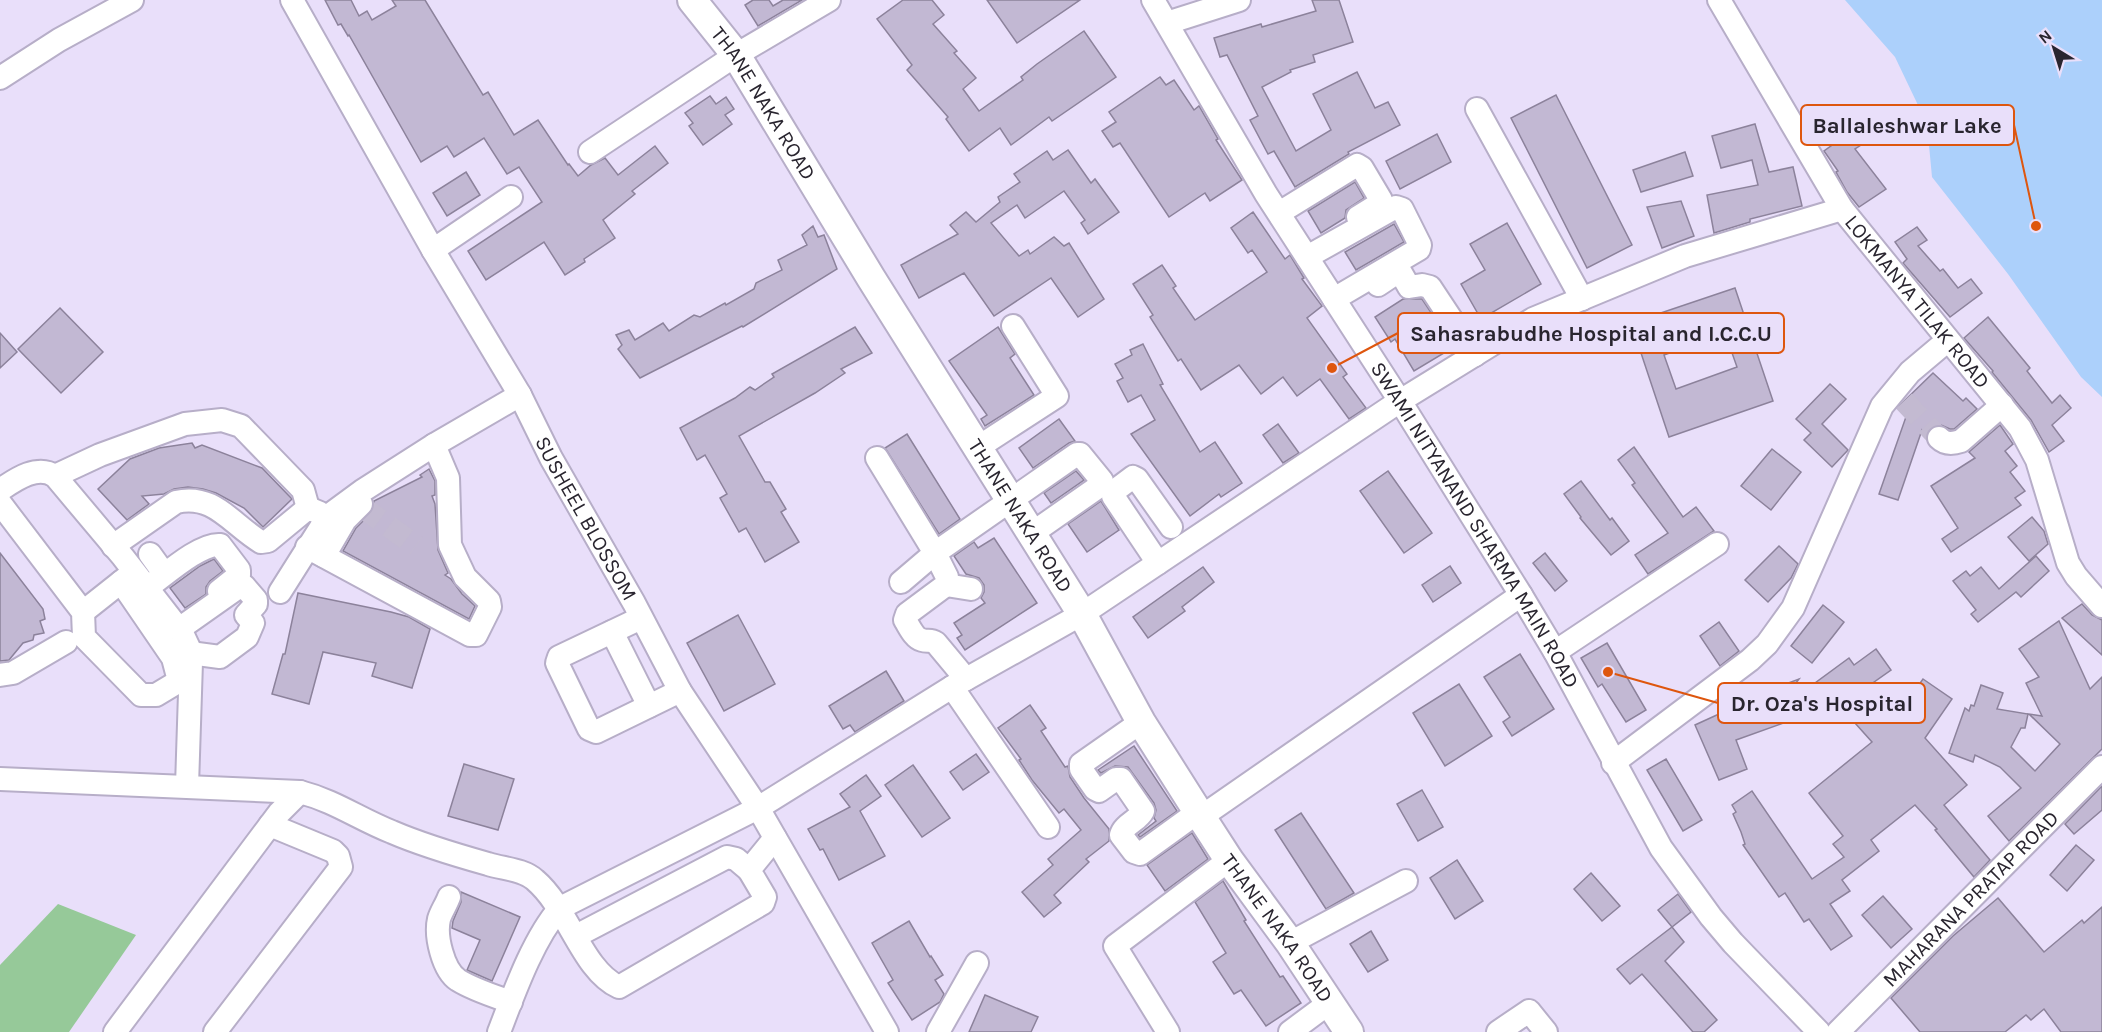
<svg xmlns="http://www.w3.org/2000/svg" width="2102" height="1032" viewBox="0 0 2102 1032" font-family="Karla,sans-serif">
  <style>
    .green { fill: #96c999 }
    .water { fill: #acd0fb }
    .building { fill: #c2b8d3; stroke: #8c829b; stroke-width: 1.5; fill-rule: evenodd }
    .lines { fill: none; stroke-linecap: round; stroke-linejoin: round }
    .minor-tunnel { stroke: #c3bad1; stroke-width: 22; stroke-dasharray: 22 11; stroke-linecap: butt }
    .minor-casing { stroke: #b7aec8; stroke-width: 26 }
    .major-casing { stroke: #b7aec8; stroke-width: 32 }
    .minor { stroke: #fff; stroke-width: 22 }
    .major { stroke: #fff; stroke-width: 28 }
    .labels { text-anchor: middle; stroke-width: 5; stroke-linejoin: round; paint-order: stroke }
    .street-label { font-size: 21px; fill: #29252f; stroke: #e9dffa }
    .leader { fill: none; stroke: #de560e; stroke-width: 2 }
    .callout-dot { fill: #de560e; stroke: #e9dffa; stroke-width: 2 }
    .callout { fill: #e9dffa; stroke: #de560e; stroke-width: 2 }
    .callout-label { font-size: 22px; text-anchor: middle; font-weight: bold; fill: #29252f }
  </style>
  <rect width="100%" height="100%" fill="#e9dffa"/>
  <polygon class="green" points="58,904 136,935 69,1032 0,1032 0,965"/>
  <polygon class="water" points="1845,0 2102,0 2102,397 2081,377 2008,274 1932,177 1927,124 1895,57"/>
  <g class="building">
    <polygon points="325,0 351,0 359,16 367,11 372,20 396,6 392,0 425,0 483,95 488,92 514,135 538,120 568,165 569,164 578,176 591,165 605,158 618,175 655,146 668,163 632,191 635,194 603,220 615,238 584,259 585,262 565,275 544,242 486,280 468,251 542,202 519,167 507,174 484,138 454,157 447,146 421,162 349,35 348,36 341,24 338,25"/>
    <polygon points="753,0 769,0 773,6 783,0 802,0 758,26 745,5"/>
    <polygon points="903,0 932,0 944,15 933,24 957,51 954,53 976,78 963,89 979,111 1023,80 1021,77 1037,64 1084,31 1116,77 1052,121 1049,117 1011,145 1000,128 969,151 946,119 948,117 907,70 912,65 877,19"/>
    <polygon points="987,0 1080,0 1017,43"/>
    <polygon points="1312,0 1339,0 1353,42 1313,55 1315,62 1290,70 1291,72 1262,87 1296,151 1331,130 1313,94 1357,72 1375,108 1388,102 1400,125 1348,152 1349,154 1295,187 1274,151 1268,154 1250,120 1258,116 1227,55 1220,57 1214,38 1261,24 1262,27 1316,11"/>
    <polygon points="1160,77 1166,85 1174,80 1194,110 1199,106 1218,139 1216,140 1242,180 1210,201 1205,193 1169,217 1120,143 1113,147 1102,131 1116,122 1109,112"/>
    <polygon points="1556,95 1632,245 1587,268 1511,118"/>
    <polygon points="710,96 716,104 726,97 734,109 725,115 732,124 703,145 689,126 693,123 685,113"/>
    <polygon points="1755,124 1769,172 1793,167 1802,206 1750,219 1750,222 1714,233 1707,195 1758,185 1752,160 1721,168 1712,136"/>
    <polygon points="1852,131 1861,145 1855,149 1886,189 1859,207 1847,192 1836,172 1838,171 1824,151"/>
    <polygon points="1437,134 1451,162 1400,189 1386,161"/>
    <polygon points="1068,150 1091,183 1095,179 1119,212 1088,234 1081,223 1085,220 1064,191 1025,218 1017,205 991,223 1019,256 1028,250 1030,254 1054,237 1064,246 1069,243 1104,299 1078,317 1051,278 994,316 964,273 919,298 901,265 958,234 950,225 966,212 976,222 1000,202 998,197 1020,182 1014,174 1047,151 1053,160"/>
    <polygon points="1685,152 1693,176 1641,192 1633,170"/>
    <polygon points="466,172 480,195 447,216 433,193"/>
    <polygon points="1355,182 1364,198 1346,210 1345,218 1321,233 1308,211"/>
    <polygon points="1681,201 1694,236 1662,248 1647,207"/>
    <polygon points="1253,212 1285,259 1290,255 1304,278 1302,279 1322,306 1307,318 1347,374 1343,377 1366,408 1349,419 1320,379 1297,396 1283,377 1261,394 1239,365 1201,390 1181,359 1178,361 1150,317 1153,315 1133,284 1162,265 1176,286 1173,288 1195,320 1267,272 1252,250 1248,253 1231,228"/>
    <polygon points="1507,223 1541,284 1481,319 1461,284 1485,270 1470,244"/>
    <polygon points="1394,224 1404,242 1356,270 1345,252"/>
    <polygon points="813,226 818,237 824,235 837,269 743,327 742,326 640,378 618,349 622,345 616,335 629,330 635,340 663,323 669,331 694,315 700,317 725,303 726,305 754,289 756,283 782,270 778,260 807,245 802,235"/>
    <polygon points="1917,227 1927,240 1918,246 1940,271 1943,269 1958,288 1971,279 1982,293 1950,317 1903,263 1907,259 1895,242"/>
    <path d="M1735 288 1773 401 1669 437 1631 323ZM1725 333 1737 367 1676 389 1664 355Z"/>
    <polygon points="1403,299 1422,299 1454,347 1414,371 1395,339 1391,342 1375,317"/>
    <polygon points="60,308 103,352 61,393 18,349"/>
    <polygon points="1988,317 2030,368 2027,371 2052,403 2060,395 2071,408 2052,425 2064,441 2049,452 2031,420 1992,372 1993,371 1964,338"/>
    <polygon points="855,327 872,353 841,369 845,373 815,393 739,436 765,482 770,482 786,509 781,512 799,542 765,562 746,528 739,532 720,498 727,494 705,455 697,460 680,428 735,398 750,387 755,390 774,377 772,374"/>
    <polygon points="998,327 1015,354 1010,358 1034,395 985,426 981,419 987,415 949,361"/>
    <polygon points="0,333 17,352 0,368"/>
    <polygon points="1143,344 1163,384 1160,385 1200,452 1215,442 1242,483 1221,497 1219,494 1190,516 1131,434 1155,420 1141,395 1128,402 1117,381 1123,378 1115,364 1132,355 1130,350"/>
    <polygon points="1933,373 1963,401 1966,398 1977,409 1954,429 1950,429 1941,425 1934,426 1926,434 1922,430 1898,500 1879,494 1907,414 1899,406"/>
    <polygon points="1830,384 1846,399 1822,424 1848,450 1832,467 1804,440 1811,433 1796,419"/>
    <polygon points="1059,419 1075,441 1069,443 1033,468 1019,448"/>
    <polygon points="1278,424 1299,453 1283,463 1263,435"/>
    <polygon points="2000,425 2013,444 2005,451 2017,466 2010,472 2025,491 2015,498 2021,505 1951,552 1942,539 1958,528 1931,486 1975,458 1969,452"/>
    <polygon points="907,434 960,519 939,534 885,448"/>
    <polygon points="192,443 195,448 202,445 262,468 292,499 263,527 244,508 216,493 203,489 188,487 174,489 164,494 142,496 149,504 127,520 98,489 130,459 159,448"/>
    <polygon points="1634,447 1683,517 1696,507 1714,531 1648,574 1635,555 1668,533 1632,485 1635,483 1618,460"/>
    <polygon points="1772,449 1801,472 1771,510 1741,486"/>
    <polygon points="429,469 435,481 435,495 432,496 435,504 438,550 448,573 445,575 451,579 462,594 475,606 469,619 343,551 356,528 371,513 374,507 374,501 422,477 420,475"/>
    <polygon points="1076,471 1084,480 1051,503 1044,493"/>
    <polygon points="1388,471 1432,533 1404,553 1360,491"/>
    <polygon points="1581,481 1610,520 1612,518 1629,541 1611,555 1580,518 1581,517 1564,494"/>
    <polygon points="1101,501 1119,530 1087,552 1068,524"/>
    <polygon points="2032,517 2044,531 2048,544 2029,561 2008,537"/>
    <polygon points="994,538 1037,603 965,650 957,638 962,635 954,623 985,603 981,598 984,592 984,585 979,578 966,574 954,556 974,542 978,548"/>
    <polygon points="1779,546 1798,564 1791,578 1768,602 1745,580"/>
    <polygon points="0,553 43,609 45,619 40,621 44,633 34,635 33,640 23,643 9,660 0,661"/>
    <polygon points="1545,553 1567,581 1555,591 1533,563"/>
    <polygon points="2036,556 2049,571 2021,597 2016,592 1978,622 1971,614 1976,610 1953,581 1966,571 1970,576 1981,567 1999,589"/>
    <polygon points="214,559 223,571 210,581 206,587 206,594 185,608 170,588 200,566"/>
    <polygon points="1450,566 1461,583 1433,602 1422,585"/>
    <polygon points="1203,567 1214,582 1182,607 1185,611 1148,638 1133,617"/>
    <polygon points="298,593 391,612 409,617 430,629 412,688 372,676 376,663 323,652 309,704 272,694 283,654 285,654"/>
    <polygon points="2082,604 2092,615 2102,620 2102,655 2062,618"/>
    <polygon points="1823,605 1844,622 1812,663 1791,646"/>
    <polygon points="738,615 775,684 724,711 687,643"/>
    <polygon points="2059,621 2090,689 2102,677 2102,749 2009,841 1988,816 2021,788 2000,767 1975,755 1973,762 1949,753 1965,708 1969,711 1971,705 1974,706 1981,685 2003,693 1997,709 2028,714 2025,728 2021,728 2011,747 2035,771 2060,744 2029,714 2042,716 2026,683 2039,677 2019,649"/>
    <polygon points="1719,622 1739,651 1720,666 1700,636"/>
    <polygon points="1607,643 1646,710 1626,722 1602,684 1598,687 1581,658"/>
    <polygon points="1876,649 1891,670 1830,713 1811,686 1849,658 1854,665"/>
    <polygon points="1520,654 1554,709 1512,736 1503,722 1510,717 1484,677"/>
    <polygon points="886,671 904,701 855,732 850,725 843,729 829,706"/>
    <polygon points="1799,679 1773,713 1788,702 1795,702 1800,717 1736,740 1747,769 1719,780 1695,725 1741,704 1739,701"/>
    <polygon points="1923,679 1952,699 1925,738 1967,785 1944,805 1990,860 1974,877 1935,830 1937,829 1915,805 1871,840 1879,851 1842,880 1850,891 1830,904 1852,936 1831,950 1809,919 1804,922 1785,893 1779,897 1743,845 1745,844 1741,832 1733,814 1736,812 1732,805 1752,791 1812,879 1844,857 1833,844 1843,836 1809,793 1872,742 1855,723 1892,690 1905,704"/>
    <polygon points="1459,684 1492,736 1445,766 1413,713"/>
    <polygon points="1030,705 1046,728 1041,731 1065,767 1068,766 1070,777 1084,798 1109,829 1109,841 1086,859 1089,862 1054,895 1061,903 1044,917 1022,892 1053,865 1048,859 1081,830 1064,809 1059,813 1032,780 1019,760 1021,759 998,728"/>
    <polygon points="1134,746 1177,811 1140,837 1138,835 1156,821 1154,818 1156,810 1154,803 1128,767 1115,766 1101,773 1098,770"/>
    <polygon points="976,754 989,772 963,790 950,772"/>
    <polygon points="1666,759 1702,820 1683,831 1647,770"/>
    <polygon points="464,764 514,779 498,830 448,816"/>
    <polygon points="913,765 950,818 922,837 885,785"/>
    <polygon points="866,775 881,796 860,811 885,856 839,880 823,849 820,850 808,829 850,807 840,794"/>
    <polygon points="2102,786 2102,810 2074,834 2065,824"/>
    <polygon points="1422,790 1443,827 1418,841 1397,804"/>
    <polygon points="1301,813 1354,893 1326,909 1275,830"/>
    <polygon points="1192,833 1208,859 1165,891 1147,865"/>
    <polygon points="2076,845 2094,860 2067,891 2050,875"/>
    <polygon points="1457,860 1483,901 1455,919 1430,878"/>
    <polygon points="1591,873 1620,906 1602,921 1574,889"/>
    <polygon points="1223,881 1246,920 1244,921 1280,977 1283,976 1301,1003 1266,1026 1241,990 1234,994 1213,962 1226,953 1195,902"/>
    <polygon points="461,892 520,917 492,981 467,970 480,940 452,928 453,921 461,902"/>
    <polygon points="1678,894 1691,912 1672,927 1658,910"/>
    <polygon points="1883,896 1912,929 1891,948 1862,915"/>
    <polygon points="1998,898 2044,952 2082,920 2084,923 2102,907 2102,1032 2061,1032 2044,1009 2031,1020 2026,1015 2005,1032 1920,1032 1891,998 1953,936"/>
    <polygon points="909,921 930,957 931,956 943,975 935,980 944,994 940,1002 912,1020 888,983 893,980 872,943"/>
    <polygon points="1672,927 1684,942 1665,961 1717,1020 1704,1032 1693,1032 1642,974 1630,984 1617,969"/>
    <polygon points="1371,931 1388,960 1368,972 1350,944"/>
    <polygon points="985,995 1038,1017 1031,1032 969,1032"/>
  </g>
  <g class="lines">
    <g class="minor-tunnel">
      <polyline points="1904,401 1939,438"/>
      <polyline points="362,507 416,546"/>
    </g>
    <defs>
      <g id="minor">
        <path id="s1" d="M292 0 433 250 520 395 551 458 634 603 680 691 758 808 887 1032"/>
        <path id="s2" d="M1153 0 1266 194 1400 401 1521 595 1555 652 1661 848 1711 917 1733 943 1819 1032"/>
        <path id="s3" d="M1719 0 1842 209 2020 428 2037 460 2068 563 2076 576 2102 606"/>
        <polyline points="1167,23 1239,0"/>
        <polyline points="0,78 59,40 132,0"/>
        <polyline points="1477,109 1582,299"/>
        <polyline points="590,152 736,55 829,0"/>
        <polyline points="1279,213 1357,165 1362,168 1381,200 1379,204 1358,217"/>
        <polyline points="433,250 511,197"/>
        <polyline points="1307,257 1396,207 1402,209 1420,245 1419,249 1334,299"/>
        <polyline points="1378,285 1396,273 1401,273 1409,287 1422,285 1430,287 1475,355"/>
        <path d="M1939 438C1945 444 1952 444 1961 441L2002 405"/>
        <polyline points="977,448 1057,396 1013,326"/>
        <polyline points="877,458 935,553 901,582"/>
        <polyline points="55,476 100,455 185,424 222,420 241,426 303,490 308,508"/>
        <path d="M0 490C15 480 37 464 55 476L123 557 182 633 189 648 191 662 187 786"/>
        <polyline points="0,503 83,612 84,637 141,695 156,695 176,683 178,677 173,658 121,582"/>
        <path d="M113 546 176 502C214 493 231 524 261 542L268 541 308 508 320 513"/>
        <polyline points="307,547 470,635 476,635 490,607 489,601 465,577 450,545 448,478 434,445"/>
        <polyline points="150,554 163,572"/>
        <polyline points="324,556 345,520 361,504"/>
        <polyline points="1158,563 1113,496 1113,492 1133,477 1137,479 1171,527"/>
        <polyline points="946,585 971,589"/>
        <path d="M147 588C164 576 200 543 220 545L239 570V575L219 591"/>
        <polyline points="280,592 328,516 362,491 434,445 520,395"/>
        <polyline points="83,612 131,574"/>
        <polyline points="641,618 559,657 557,663 589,729 596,732 680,691"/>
        <polyline points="179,629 240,586 244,586 256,600 256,604 246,615 253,623 247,637 220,657 190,653"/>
        <polyline points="612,632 649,706"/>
        <polyline points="1555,652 1717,544"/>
        <polyline points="0,675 13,673 66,642"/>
        <path d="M966 679 936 643C930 639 928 642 922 640 914 638 909 626 905 620L907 614 946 585 947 577 935 553 1077 454H1080L1102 481 1101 485 1031 534"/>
        <polyline points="952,687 1048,827"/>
        <path d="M1141 722 1081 764V769L1095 789 1099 791 1116 779H1121L1143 811C1138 821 1124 824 1121 835L1134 852 1140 854 1198 812"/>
        <polyline points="1613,763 1750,660 1767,644 1793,608 1882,406 1910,372 1948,340"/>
        <path d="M0 779 300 792C335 801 359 819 392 832 422 845 456 855 488 864 503 869 523 869 535 880 569 909 582 970 619 987L763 903 765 897 749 870 775 838"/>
        <polyline points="1201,817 1521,595"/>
        <path d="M449 897C446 905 441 912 439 919 435 936 443 970 458 980 474 990 494 996 511 1002"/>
        <polyline points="576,936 727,857 736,859 749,870"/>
        <polyline points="1290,943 1406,881"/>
        <polyline points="115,1032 279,813 300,792"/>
        <polyline points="215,1032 341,867 338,856 333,851 270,825"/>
        <path d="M499 1032C514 993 533 939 560 908L758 808 952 687 1082 614 1400 401 1533 319 1685 256 1842 209"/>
        <polyline points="938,1032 977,963"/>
        <polyline points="1168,1032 1115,946 1229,860"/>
        <polyline points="1290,1032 1329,1003"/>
        <polyline points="1498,1032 1529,1011 1546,1032"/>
        <path id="s4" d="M1838 1032 2102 767"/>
      </g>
      <g id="major">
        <path id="s5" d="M692 0 736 55 871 278 1082 614 1141 722 1198 812 1229 860 1290 943 1349 1032"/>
      </g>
    </defs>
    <use href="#minor" class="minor-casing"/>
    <use href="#major" class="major-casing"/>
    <use href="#minor" class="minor"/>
    <use href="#major" class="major"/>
  </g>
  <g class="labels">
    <g class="street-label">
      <text dy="7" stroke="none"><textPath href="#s5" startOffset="126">THANE NAKA ROAD</textPath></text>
      <text dy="7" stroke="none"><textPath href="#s3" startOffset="362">LOKMANYA TILAK ROAD</textPath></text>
      <text dy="7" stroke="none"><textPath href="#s5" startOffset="612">THANE NAKA ROAD</textPath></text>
      <text dy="7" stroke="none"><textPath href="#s1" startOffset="596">SUSHEEL BLOSSOM</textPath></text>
      <text dy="7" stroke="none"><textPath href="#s2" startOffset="616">SWAMI NITYANAND SHARMA MAIN ROAD</textPath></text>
      <text dy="7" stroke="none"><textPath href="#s4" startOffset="188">MAHARANA PRATAP ROAD</textPath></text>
      <text dy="7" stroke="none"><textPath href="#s5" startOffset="1098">THANE NAKA ROAD</textPath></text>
    </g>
  </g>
  <path class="leader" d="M2036 226L2014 125M1332 368L1398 333M1608 672L1718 703"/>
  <g class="callout-dot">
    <circle cx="2036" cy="226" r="6"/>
    <circle cx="1332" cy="368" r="6"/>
    <circle cx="1608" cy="672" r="6"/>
  </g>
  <g class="callout">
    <rect x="1801" y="105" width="213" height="40" rx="6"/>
    <rect x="1398" y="313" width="386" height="40" rx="6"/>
    <rect x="1718" y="683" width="207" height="40" rx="6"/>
  </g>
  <g class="callout-label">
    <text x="1907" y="133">Ballaleshwar Lake</text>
    <text x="1591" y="341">Sahasrabudhe Hospital and I.C.C.U</text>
    <text x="1822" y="711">Dr. Oza's Hospital</text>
  </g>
  <g transform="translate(2054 48) rotate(322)" stroke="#e9dffa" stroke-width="4.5" paint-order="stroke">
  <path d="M0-4.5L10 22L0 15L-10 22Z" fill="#29252f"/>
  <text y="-9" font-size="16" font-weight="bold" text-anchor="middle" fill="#29252f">N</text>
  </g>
</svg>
